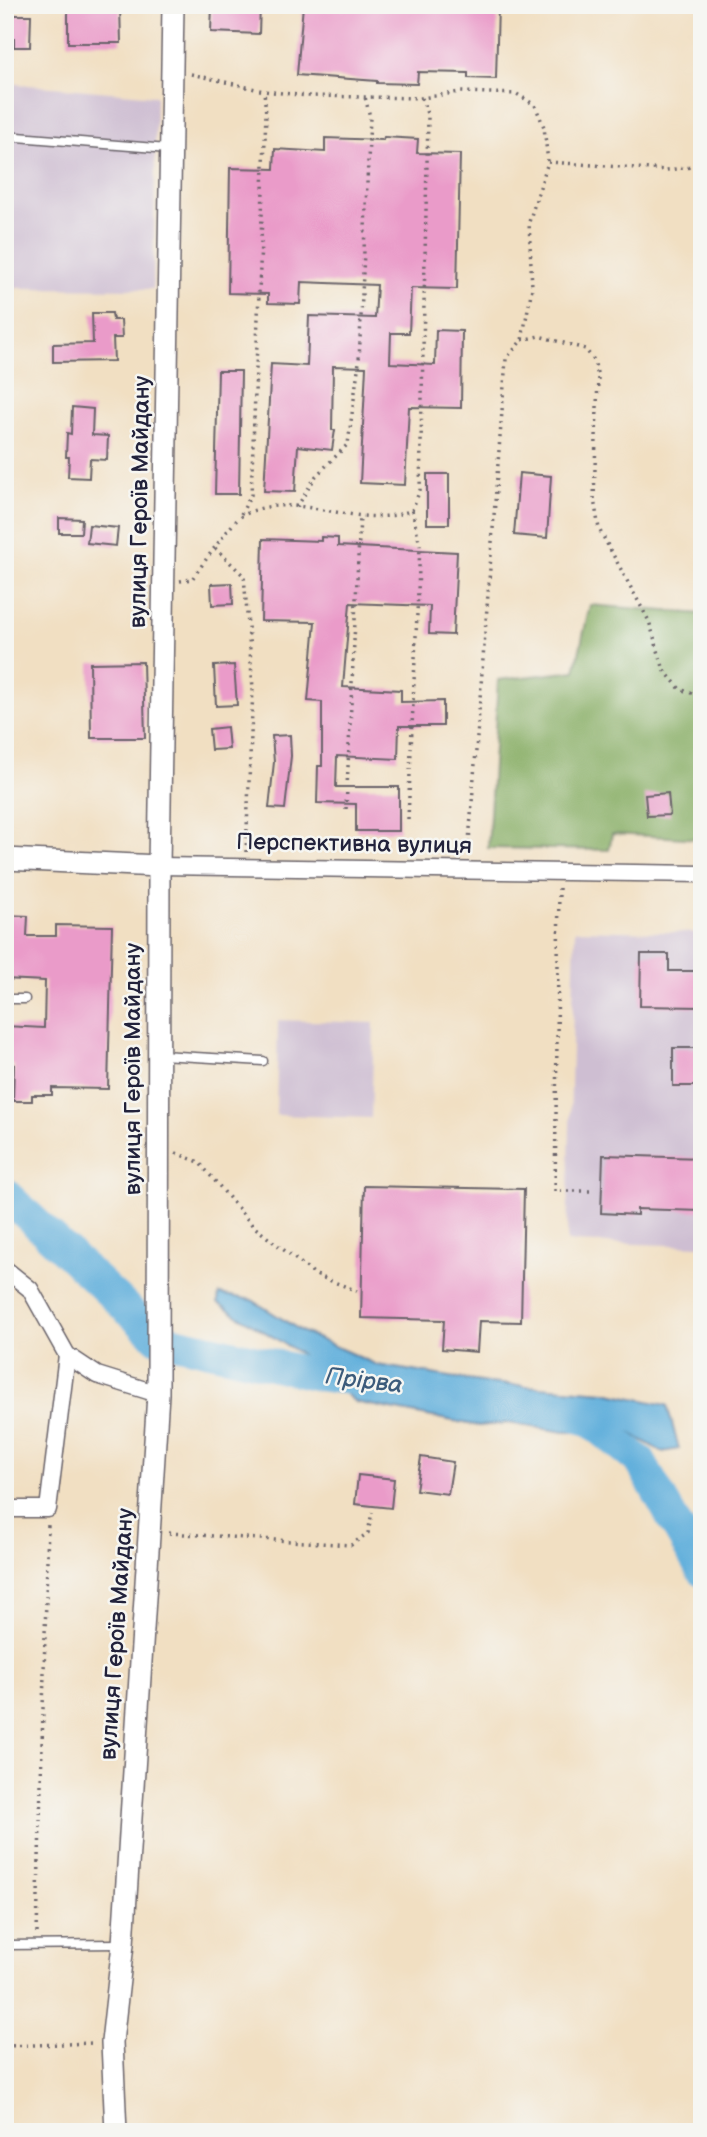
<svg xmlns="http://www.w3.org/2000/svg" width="707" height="2137" viewBox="0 0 707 2137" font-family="'Balsamiq Sans',sans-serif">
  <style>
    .industrial { fill: #cebed2 }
    .forest { fill: #85ac62; stroke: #54674e; stroke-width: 2 }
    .water { fill: #63b0dc; stroke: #42698c; stroke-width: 2 }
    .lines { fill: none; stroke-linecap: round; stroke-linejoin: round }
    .river { stroke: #63b0dc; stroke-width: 32 }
    .building { fill: #ea9bc9 }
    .service-casing { stroke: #6a646a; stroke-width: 11 }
    .minor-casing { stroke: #6a646a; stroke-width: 19 }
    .tertiary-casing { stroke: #6a646a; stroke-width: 24 }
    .path { stroke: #6a646a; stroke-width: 3.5; stroke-dasharray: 2 5; stroke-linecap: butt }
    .service { stroke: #fff; stroke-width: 8 }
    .minor { stroke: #fff; stroke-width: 16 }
    .tertiary { stroke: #fff; stroke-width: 21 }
    .labels { text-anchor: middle; stroke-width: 5; stroke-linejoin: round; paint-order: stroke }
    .street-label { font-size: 23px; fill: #22223b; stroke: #f6f6f2 }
    .water-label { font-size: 24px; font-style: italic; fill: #3c5b7b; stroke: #f6f6f2 }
  </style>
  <rect width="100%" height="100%" fill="#f6f6f2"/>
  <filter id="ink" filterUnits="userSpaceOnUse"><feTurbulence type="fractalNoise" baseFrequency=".0143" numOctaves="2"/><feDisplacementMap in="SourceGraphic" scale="14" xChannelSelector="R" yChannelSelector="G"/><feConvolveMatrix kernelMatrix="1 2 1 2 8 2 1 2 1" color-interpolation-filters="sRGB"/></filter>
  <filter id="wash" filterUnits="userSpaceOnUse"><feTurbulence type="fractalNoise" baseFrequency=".00686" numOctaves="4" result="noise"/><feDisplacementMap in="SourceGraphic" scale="28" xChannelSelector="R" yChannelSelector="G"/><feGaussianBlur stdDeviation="1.57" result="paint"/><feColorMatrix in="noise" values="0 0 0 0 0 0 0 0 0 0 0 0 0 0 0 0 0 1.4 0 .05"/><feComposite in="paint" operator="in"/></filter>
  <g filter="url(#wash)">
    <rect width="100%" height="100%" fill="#f1dfc2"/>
    <g class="industrial">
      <polygon points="5,83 156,96 153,289 5,288"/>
      <polygon points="575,930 702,933 702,1246 567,1242"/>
      <polygon points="278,1020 374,1023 371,1118 276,1115"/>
    </g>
    <polygon class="forest" points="590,605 702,614 702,839 612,834 609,850 488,848 498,680 575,671"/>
    <polygon class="water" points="219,1294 252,1300 303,1332 377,1365 487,1383 605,1392 667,1405 679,1449 662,1452 628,1432 564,1432 508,1423 479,1426 355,1402 299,1353 218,1303"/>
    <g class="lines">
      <g class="river">
        <polyline points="5,1194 158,1338 318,1375 367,1381"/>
        <polyline points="566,1414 589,1420 640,1461 702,1571"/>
      </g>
    </g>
    <g id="blocks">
      <g class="building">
        <polygon points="68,5 120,5 121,43 68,43"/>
        <polygon points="212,5 260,5 259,34 211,32"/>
        <polygon points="303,5 498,5 496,79 468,78 468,73 418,72 417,84 377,83 377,81 297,75"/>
        <polygon points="5,15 31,15 30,47 14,47 14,39 5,39"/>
        <polygon points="384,137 418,139 417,153 460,154 457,289 411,288 409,333 391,333 390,363 435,365 436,330 462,331 461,408 409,407 405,485 360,483 366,367 333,366 332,430 335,430 332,450 298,446 295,492 264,491 271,364 307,366 309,316 375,318 377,285 301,282 300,304 268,303 268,294 228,293 230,168 274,169 275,149 325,152 325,138 383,140"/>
        <polygon points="92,313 112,313 113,320 121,320 122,338 113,338 114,361 53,362 53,344 93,343"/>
        <polygon points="218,371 241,371 239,494 215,494"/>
        <polygon points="72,407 93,409 92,435 108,436 107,460 90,459 89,478 68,477 69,457 66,457 67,433 71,434"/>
        <polygon points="519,473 551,476 547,538 514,535"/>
        <rect x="427" y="474" width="22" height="50"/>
        <polygon points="59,518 82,519 81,533 59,533"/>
        <polygon points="89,525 118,528 116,546 87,543"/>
        <polygon points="321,537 338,538 338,546 457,552 453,635 429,634 430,606 350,603 343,687 401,690 401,702 443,701 443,726 399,726 398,759 337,756 336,787 399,787 399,831 356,831 356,804 317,803 318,766 322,766 322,702 308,701 315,622 261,621 263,539 321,541"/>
        <polygon points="232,583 233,604 212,605 211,584"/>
        <polygon points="143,662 145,738 91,738 90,663"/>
        <polygon points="234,665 237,705 216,706 214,666"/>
        <polygon points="227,727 229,749 211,750 209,729"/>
        <polygon points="290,735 291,756 285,809 269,808 274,762 272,736"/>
        <polygon points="668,793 670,815 647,816 645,795"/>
        <polygon points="5,915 28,916 27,936 56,936 56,925 112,926 108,1089 52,1088 52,1095 32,1095 32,1101 13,1101 14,1064 5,1064 5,1026 44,1028 45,981 5,979"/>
        <polygon points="641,954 669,954 669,971 702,971 702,1007 640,1006"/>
        <rect x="673" y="1048" width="29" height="38"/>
        <polygon points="603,1155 702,1158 702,1211 637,1209 637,1215 601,1213"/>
        <polygon points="364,1186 524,1189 521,1322 479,1321 477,1352 442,1349 444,1320 361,1318"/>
        <polygon points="421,1457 453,1462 448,1494 416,1490"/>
        <polygon points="358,1475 394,1479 391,1508 355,1504"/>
      </g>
    </g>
  </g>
  <g filter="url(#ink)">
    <use href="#blocks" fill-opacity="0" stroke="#6a646a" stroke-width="2"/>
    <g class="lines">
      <defs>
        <g id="service">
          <polyline points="5,136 168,149"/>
          <polyline points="5,999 25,999"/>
          <polyline points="161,1055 263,1061"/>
          <polyline points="5,1945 120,1944"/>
        </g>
        <g id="minor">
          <polyline points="159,866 702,874"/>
          <polyline points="5,1269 30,1289 67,1355 97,1375 158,1394"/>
          <polyline points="5,1509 48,1509 67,1355"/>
        </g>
        <g id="tertiary">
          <polyline points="5,859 159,866"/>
          <polyline points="116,2132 112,2042 123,1944 158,1394 159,866 173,5"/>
        </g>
      </defs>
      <use href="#service" class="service-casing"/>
      <use href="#minor" class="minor-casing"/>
      <use href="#tertiary" class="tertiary-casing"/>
      <g class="path">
        <polyline points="191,74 264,91 308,96 422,98 460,92 517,94 535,105 544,127 548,162 529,222 532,288 522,340 506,359 468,855"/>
        <polyline points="548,162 666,170 702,166"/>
        <polyline points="522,340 539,336 585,349 594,360 598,377 594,499 599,529 649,621 664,670 680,689 702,697"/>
        <polyline points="297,507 316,476 348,444 359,362 370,117 365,97"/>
        <polyline points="241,514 251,495 266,114 264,91"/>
        <polyline points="215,548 244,576 253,688 246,852"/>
        <path d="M180 581 192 579C201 567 232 521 242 516 294 486 358 533 412 510L420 490 428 117 422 98"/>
        <polyline points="346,809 360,516"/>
        <polyline points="408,819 420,545 412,510"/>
        <polyline points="559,888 555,1191 590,1191"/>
        <polyline points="176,1153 199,1162 253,1226 316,1275 357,1291"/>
        <polyline points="169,1533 351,1545 368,1533 372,1512"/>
        <polyline points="37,1933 48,1524"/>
        <polyline points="5,2046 94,2043"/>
      </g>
      <use href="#service" class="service"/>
      <use href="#minor" class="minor"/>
      <use href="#tertiary" class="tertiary"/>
    </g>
  </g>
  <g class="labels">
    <g class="street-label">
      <text transform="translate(139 502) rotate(-89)" y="8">вулиця Героїв Майдану</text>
      <text transform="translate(354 843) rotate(1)" y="8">Перспективна вулиця</text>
      <text transform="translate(132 1069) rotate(-90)" y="8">вулиця Героїв Майдану</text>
      <text transform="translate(116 1634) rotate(-86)" y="8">вулиця Героїв Майдану</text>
    </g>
    <g class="water-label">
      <text transform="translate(364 1380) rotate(7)" y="8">Прірва</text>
    </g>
  </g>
  <rect width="707" height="2137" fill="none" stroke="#f6f6f2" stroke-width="28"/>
</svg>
